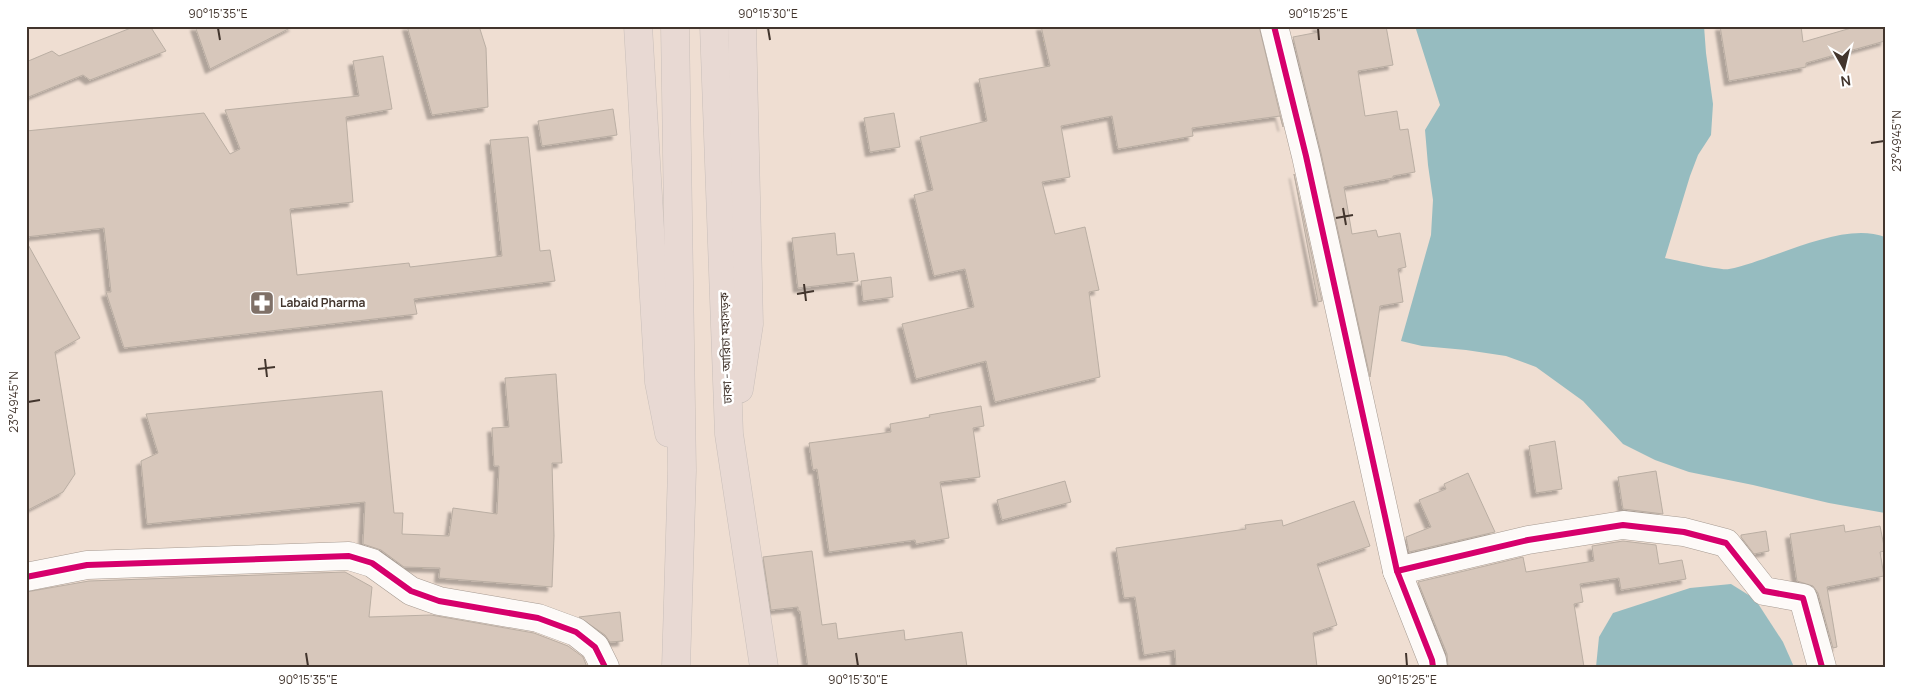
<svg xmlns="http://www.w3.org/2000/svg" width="1911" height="693" viewBox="0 0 1911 693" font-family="Manrope,'Noto Sans Bengali',sans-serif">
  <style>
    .water { fill: #96bcc0 }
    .building { fill: #d7c7bb; stroke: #baaea3; filter: url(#shadow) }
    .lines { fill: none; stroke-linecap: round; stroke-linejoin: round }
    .minor-casing { stroke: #a69a91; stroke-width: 29 }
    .highway-casing { stroke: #c9bfba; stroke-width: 29 }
    .minor { stroke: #fdfaf8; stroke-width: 28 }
    .highway { stroke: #e8d9d3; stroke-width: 28 }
    .cycleway-casing { stroke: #fff; stroke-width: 9 }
    .cycleway { stroke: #d6006c; stroke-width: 6 }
    .ticks { fill: none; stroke: #42352d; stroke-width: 2 }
    .labels { text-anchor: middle; stroke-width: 5; stroke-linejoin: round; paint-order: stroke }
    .poi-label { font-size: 12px; font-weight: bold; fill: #42352d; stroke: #fff; text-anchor: start }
    .street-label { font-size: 12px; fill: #42352d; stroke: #fff }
    .neatline { fill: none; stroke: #42352d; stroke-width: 2 }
    .ticks-label { font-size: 12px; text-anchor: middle; fill: #42352d }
  </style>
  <defs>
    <filter id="shadow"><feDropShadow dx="-4.5" dy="4.5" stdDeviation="1" flood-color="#0004"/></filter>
  </defs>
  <rect width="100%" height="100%" fill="#efded2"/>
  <g class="water">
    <path d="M1415 26H1704L1706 53 1713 104 1711 135 1698 155 1690 176 1665 258C1676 260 1721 271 1729 269 1772 261 1842 220 1885 237V513L1829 503 1753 485 1689 472 1655 460 1623 444 1583 401 1536 367 1506 356 1466 350 1422 346 1401 341 1431 235 1433 200 1428 165 1425 130 1440 105Z"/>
    <polygon points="1731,584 1755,599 1783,642 1794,667 1596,667 1599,637 1613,613 1690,588"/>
  </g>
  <g class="building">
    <polygon points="136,26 150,26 166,51 90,80 83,75 26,98 26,62 52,51 59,56"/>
    <polygon points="195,26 294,26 210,69"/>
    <polygon points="407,26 479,26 486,48 488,107 432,115"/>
    <polygon points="1041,26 1259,26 1283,127 1280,116 1192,128 1193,136 1118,149 1112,116 1061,126 1070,177 1042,182 1055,234 1085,227 1099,290 1089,292 1100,377 995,402 986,361 916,379 902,324 974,307 965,269 934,276 914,195 933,190 920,137 987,121 979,79 1050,66"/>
    <polygon points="1317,26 1386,26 1393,65 1358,71 1365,116 1397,111 1400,130 1408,129 1415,172 1393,176 1393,178 1344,187 1352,234 1376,230 1378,237 1400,233 1406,267 1398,269 1403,302 1380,306 1370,377 1321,153 1293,37 1319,32"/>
    <polygon points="1720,26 1801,26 1803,42 1858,26 1885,26 1885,41 1806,63 1806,67 1729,81"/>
    <polygon points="383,56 392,109 346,117 353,202 290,209 297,275 409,263 410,267 502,256 490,140 528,137 540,251 550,250 555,281 414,299 417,314 124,348 106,292 111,292 104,228 26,237 26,131 204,113 230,154 240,149 225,110 359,96 353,61"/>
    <polygon points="613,109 617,135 542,146 538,121"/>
    <polygon points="894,113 900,147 870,152 864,118"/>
    <polygon points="1294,174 1322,301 1318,302"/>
    <polygon points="835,233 837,255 854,253 858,281 798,288 792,238"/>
    <polygon points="26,241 80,338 55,352 75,474 63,492 26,511"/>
    <polygon points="891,277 893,297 863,301 861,281"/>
    <polygon points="556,374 562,463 552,463 554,536 552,587 439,578 440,568 404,567 381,550 363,544 365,502 147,524 141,461 158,453 146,414 382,391 394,513 403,513 402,534 449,536 453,508 497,514 499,466 494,466 492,428 509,427 505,378"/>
    <polygon points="981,406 984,426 973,428 980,477 940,482 949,538 916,544 915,540 829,552 817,469 813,470 809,443 891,432 890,424 930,417 929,415"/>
    <polygon points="1555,441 1562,489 1536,493 1529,446"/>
    <polygon points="1656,471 1663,514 1623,509 1618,477"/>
    <polygon points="1468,473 1495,532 1409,552 1406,537 1431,527 1419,500 1446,489 1444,484"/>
    <polygon points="1065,481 1071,502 1002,520 997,500"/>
    <polygon points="1354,501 1370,546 1317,564 1337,625 1313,633 1317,667 1176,667 1175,650 1144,655 1135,597 1124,598 1116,548 1246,529 1245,525 1282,520 1283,526"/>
    <polygon points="1844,525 1845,532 1880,526 1885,551 1880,552 1884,576 1827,587 1837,647 1833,648 1818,593 1813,586 1797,581 1790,534"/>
    <polygon points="1766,531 1769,551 1754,554 1741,537 1741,535"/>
    <polygon points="1623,541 1656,545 1659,564 1682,560 1686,579 1621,590 1619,578 1580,584 1583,602 1574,604 1584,667 1448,667 1447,654 1418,582 1523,557 1526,572 1594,561 1592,546"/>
    <polygon points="812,551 822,625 836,623 838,639 904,630 905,640 962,632 967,667 808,667 800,611 798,611 798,607 771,610 763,557"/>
    <polygon points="345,572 372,587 369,617 431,615 534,633 568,646 583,657 587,667 26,667 26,592 89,581"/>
    <polygon points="620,612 623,641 610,642 605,635 579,617"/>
  </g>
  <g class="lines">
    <defs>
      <g id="minor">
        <polyline points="1274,26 1306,156 1397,571 1432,660 1433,667"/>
        <polyline points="1397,571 1528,540 1623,525 1684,532 1726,543 1764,591 1803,598 1822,667"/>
        <polyline points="26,577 87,565 349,556 372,563 411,591 439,601 538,618 576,632 595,647 605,667"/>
      </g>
      <g id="highway">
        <polyline points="638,26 659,382 669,433"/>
        <polyline points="675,26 682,470 676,667"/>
        <polyline points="714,26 729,434 764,667"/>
        <polyline points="739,389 749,324 742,26"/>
      </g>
    </defs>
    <use href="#minor" class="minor-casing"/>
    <use href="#highway" class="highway-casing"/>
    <use href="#minor" class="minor"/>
    <use href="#highway" class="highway"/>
    <defs>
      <g id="cycleway">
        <polyline points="1274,26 1306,156 1397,571 1432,660 1433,667"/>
        <polyline points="1397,571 1528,540 1623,525 1684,532 1726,543 1764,591 1803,598 1822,667"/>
        <polyline points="26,577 87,565 349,556 372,563 411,591 439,601 538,618 576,632 595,647 605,667"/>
      </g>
    </defs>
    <use href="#cycleway" class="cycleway-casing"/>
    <use href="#cycleway" class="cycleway"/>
  </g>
  <path class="ticks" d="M218 28 220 40M768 28 770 40M1318 28 1319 40M1871 143 1884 141M1343 208 1346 225M1336 218 1353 215M804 284 806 301M797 294 814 291M265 359 267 377M258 369 275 367M28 402 40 400M306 653 308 666M856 653 858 666M1406 653 1407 666"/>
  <defs>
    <symbol id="pharmacy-square" viewBox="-11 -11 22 22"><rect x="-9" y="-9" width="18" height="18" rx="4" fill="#7f7067" stroke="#fff"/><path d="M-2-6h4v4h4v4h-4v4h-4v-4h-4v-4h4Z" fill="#fff"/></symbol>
  </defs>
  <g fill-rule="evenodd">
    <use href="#pharmacy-square" x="248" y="289" width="28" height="28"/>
  </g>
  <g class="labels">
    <g class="poi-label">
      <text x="280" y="307">Labaid Pharma</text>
    </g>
    <g class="street-label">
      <text transform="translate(726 348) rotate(-92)" y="4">ঢাকা - আরিচা মহাসড়ক</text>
    </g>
  </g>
  <rect width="1911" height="693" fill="none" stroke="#ffffff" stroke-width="55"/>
  <g transform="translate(1844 68) rotate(172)" stroke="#ffffff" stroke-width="4" paint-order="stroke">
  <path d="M0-4L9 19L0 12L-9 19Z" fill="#42352d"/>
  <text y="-8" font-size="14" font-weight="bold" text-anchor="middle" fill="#42352d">N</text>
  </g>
  <rect x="28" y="28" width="1856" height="638" class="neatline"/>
  <g class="ticks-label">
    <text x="218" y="18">90°15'35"E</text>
    <text x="768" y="18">90°15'30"E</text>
    <text x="1318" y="18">90°15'25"E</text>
    <text transform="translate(1897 141) rotate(-90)" y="4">23°49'45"N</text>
    <text transform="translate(14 402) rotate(-90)" y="4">23°49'45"N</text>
    <text x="308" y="684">90°15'35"E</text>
    <text x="858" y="684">90°15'30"E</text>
    <text x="1407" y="684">90°15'25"E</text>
  </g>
</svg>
